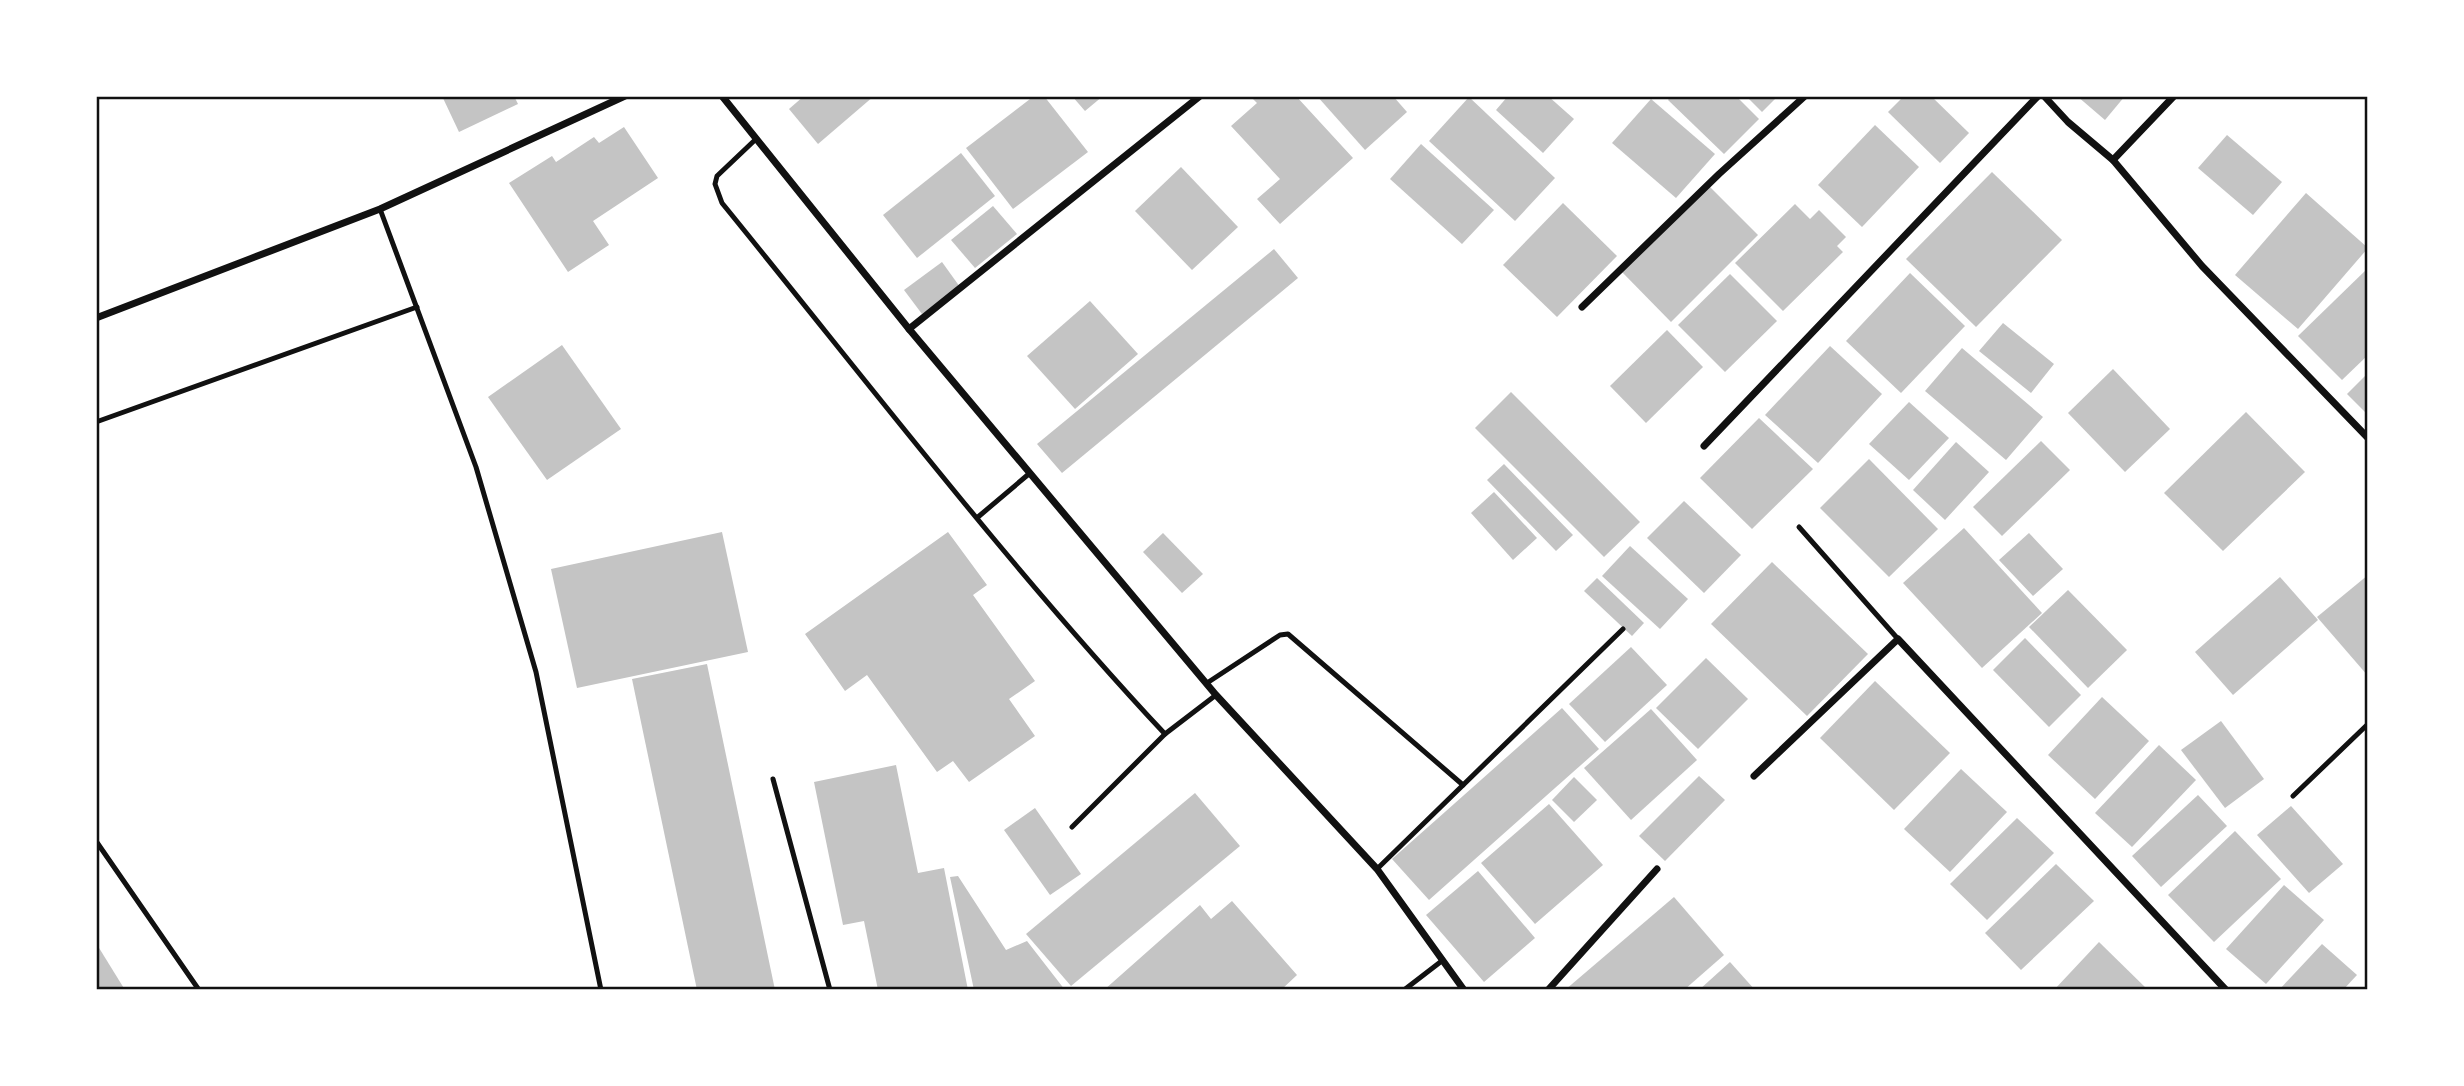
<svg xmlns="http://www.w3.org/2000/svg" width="2464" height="1086" viewBox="0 0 2464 1086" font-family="'Varela Round',sans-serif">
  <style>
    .building { fill: #c4c4c4 }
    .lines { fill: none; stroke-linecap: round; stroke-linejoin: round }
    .service { stroke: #111; stroke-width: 5 }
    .minor { stroke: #111; stroke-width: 7 }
    .neatline { fill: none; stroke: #111; stroke-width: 2.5 }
  </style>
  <rect width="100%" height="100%" fill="#fff"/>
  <g class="building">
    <polygon points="442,96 514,96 518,104 459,132"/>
    <polygon points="804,96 874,96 818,144 789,109"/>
    <polygon points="1034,96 1044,96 1088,152 1013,209 966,148"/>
    <polygon points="1072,96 1103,96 1085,111"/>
    <polygon points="1250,96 1296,96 1353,158 1280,224 1257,199 1280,179 1231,126 1257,103"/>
    <polygon points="1317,96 1393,96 1407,112 1365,150"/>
    <polygon points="1508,96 1548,96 1574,119 1543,153 1496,110"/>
    <polygon points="1671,96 1736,96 1759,119 1724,154 1668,100"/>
    <polygon points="1746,96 1778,96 1762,112"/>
    <polygon points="1904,96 1931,96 1969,133 1940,163 1888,112"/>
    <polygon points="2077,96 2125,96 2105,120"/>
    <polygon points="1469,97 1555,178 1515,221 1429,141"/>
    <polygon points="1651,99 1715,154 1676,198 1612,143"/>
    <polygon points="1875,125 1919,167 1862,227 1818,185"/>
    <polygon points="624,127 658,178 593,221 609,245 568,272 509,183 552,156 556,162 594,137 599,143"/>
    <polygon points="2227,135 2282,182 2253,215 2198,168"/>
    <polygon points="1421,144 1494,210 1462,244 1390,179"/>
    <polygon points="961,153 995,196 917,258 883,215"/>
    <polygon points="1181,167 1238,227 1192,270 1135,211"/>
    <polygon points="1992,172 2062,240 1976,327 1906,259"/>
    <polygon points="1709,186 1758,235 1671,322 1622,272"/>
    <polygon points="2306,193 2368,248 2298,329 2235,275"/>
    <polygon points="1563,203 1617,256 1557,317 1503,265"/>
    <polygon points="1795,204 1810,219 1819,210 1846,237 1837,246 1843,252 1783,311 1735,263"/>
    <polygon points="993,206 1017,234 975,268 951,240"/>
    <polygon points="1274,249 1298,278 1062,473 1037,444"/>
    <polygon points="942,262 960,287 922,314 904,290"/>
    <polygon points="2368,268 2368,355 2342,380 2298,336"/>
    <polygon points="1910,273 1965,326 1901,393 1846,341"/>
    <polygon points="1730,274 1777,321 1725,372 1678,325"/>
    <polygon points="1090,301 1138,354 1075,409 1027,356"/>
    <polygon points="2003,323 2054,364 2031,393 1979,351"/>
    <polygon points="1667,330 1703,367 1646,423 1610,386"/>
    <polygon points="562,345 621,429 547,480 488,397"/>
    <polygon points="1830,346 1882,394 1818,463 1765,415"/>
    <polygon points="1962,348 2043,417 2006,460 1925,391"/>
    <polygon points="2113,369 2170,429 2125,472 2068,413"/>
    <polygon points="2368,373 2368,415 2347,394"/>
    <polygon points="1511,392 1640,522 1604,557 1475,428"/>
    <polygon points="1909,402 1949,438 1909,480 1869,444"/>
    <polygon points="2246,412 2305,472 2223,551 2164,493"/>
    <polygon points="1759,418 1813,469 1752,529 1700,478"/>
    <polygon points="2041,441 2070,470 2002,536 1973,507"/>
    <polygon points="1956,442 1989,472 1945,520 1913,490"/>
    <polygon points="1869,459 1938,529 1889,577 1820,508"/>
    <polygon points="1504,464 1573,535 1556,551 1487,480"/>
    <polygon points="1494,492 1537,538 1513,560 1471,513"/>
    <polygon points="1684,501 1741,555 1704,593 1647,538"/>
    <polygon points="1964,528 2042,613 1982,668 1903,583"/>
    <polygon points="722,532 748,652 577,688 551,569"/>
    <polygon points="948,532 987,585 973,595 1035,681 1009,699 1035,736 969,782 953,761 937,772 867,675 845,691 805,634"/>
    <polygon points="1163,533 1203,574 1182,593 1143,552"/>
    <polygon points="2029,533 2063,569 2033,596 1999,560"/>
    <polygon points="1630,546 1688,599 1660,629 1602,576"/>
    <polygon points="1772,562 1868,654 1807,716 1711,624"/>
    <polygon points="2368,575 2368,676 2317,617"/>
    <polygon points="2280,577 2318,620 2233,695 2195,652"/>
    <polygon points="1597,578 1644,623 1632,636 1584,591"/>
    <polygon points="2068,590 2127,650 2088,688 2029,627"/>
    <polygon points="2025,638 2081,695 2049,727 1993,670"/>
    <polygon points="1631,647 1667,685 1605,742 1569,704"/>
    <polygon points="1706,658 1748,699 1698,749 1656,708"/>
    <polygon points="707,664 775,990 697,990 632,679"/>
    <polygon points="1875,681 1950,753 1894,810 1820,738"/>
    <polygon points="2102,697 2149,741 2095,799 2048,755"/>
    <polygon points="1562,708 1599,749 1429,900 1392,859"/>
    <polygon points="1651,709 1697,760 1631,820 1584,768"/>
    <polygon points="2221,721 2264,779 2225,808 2181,750"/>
    <polygon points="2159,745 2196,780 2132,847 2095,813"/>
    <polygon points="896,765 918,873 944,868 968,990 878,990 864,921 843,925 814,782"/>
    <polygon points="1961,769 2007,812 1950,872 1904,829"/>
    <polygon points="1699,776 1725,800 1665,861 1639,836"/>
    <polygon points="1574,777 1597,800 1574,822 1552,800"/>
    <polygon points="1195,793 1240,846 1071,986 1026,934"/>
    <polygon points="2198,795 2227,826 2161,887 2132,856"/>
    <polygon points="1549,804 1603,865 1535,924 1481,863"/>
    <polygon points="2291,806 2343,864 2309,893 2257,835"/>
    <polygon points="1035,808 1081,874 1050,895 1004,830"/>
    <polygon points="2017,818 2054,853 1987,920 1950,884"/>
    <polygon points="2235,831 2281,879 2214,942 2168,895"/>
    <polygon points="2056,864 2094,901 2021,970 1985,933"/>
    <polygon points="1478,871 1535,938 1484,982 1426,915"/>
    <polygon points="958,876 1006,950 1027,941 1065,990 974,990 950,877"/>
    <polygon points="2284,885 2324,920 2266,984 2226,949"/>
    <polygon points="1674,897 1724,955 1684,990 1565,990"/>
    <polygon points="1232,901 1297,975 1281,990 1104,990 1200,905 1211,919"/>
    <polygon points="2099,942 2148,990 2054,990"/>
    <polygon points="96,943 125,990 96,990"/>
    <polygon points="2322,944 2357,975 2343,990 2279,990"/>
    <polygon points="1730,962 1755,990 1699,990"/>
  </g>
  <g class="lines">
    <g class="service">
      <path d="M756 139 717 176 715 184 722 203C867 381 1008 566 1165 734L1216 695"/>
      <polyline points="380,209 476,467 536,672 601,990"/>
      <polyline points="96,422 417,307"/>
      <polyline points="978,517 1030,473"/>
      <polyline points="1799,527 1898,639"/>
      <polyline points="1207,683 1280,635 1288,634 1463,785"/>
      <polyline points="773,779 830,990"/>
      <polyline points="2293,796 2368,724"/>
      <polyline points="1072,827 1165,734"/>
      <polyline points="96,841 199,990"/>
      <polyline points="1377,869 1623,629"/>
      <polyline points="1404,990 1443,960"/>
    </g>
    <g class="minor">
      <polyline points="722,96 909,329 1216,695 1377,869 1464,990"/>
      <polyline points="2044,96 2068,122 2113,160 2202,266 2368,438"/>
      <polyline points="2113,160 2174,96"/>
      <polyline points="1582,307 1719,174 1805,96"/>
      <polyline points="96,318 380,209 625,96"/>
      <polyline points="909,329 1200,96"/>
      <polyline points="1704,446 2038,96"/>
      <polyline points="1754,776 1898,639 2226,990"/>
      <polyline points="1548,990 1657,869"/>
    </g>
  </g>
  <rect width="2464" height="1086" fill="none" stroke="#ffffff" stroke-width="196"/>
  <rect x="98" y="98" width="2268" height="890" class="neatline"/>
</svg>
